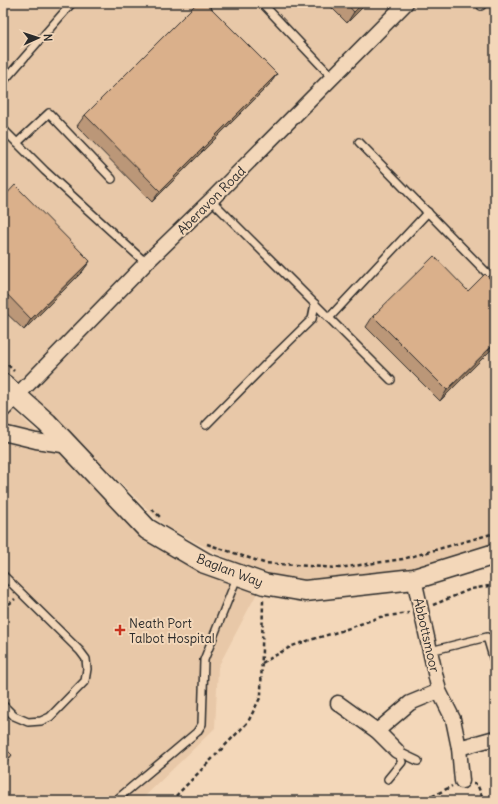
<svg xmlns="http://www.w3.org/2000/svg" width="498" height="804" viewBox="0 0 498 804" font-family="Delius,sans-serif">
  <style>
    .built { fill: #e8c8a8 }
    .lines { fill: none; stroke-linecap: round; stroke-linejoin: round }
    .lane-casing { stroke: #2b2b2b; stroke-width: 10 }
    .street-casing { stroke: #2b2b2b; stroke-width: 17 }
    .secondary-casing { stroke: #2b2b2b; stroke-width: 23 }
    .path { stroke: #2b2b2b; stroke-width: 2.5; stroke-dasharray: 4 3; stroke-linecap: butt }
    .lane { stroke: #f3d7b9; stroke-width: 7 }
    .street { stroke: #f3d7b9; stroke-width: 14 }
    .secondary { stroke: #f3d7b9; stroke-width: 20 }
    .wall { fill: #bb9778; stroke: #2b2b2b }
    .shaded-wall { fill: #997b61; stroke: #2b2b2b }
    .building { fill: #dab08b; stroke: #2b2b2b }
    .poi-dot { fill: #c8321e; stroke: #f3d7b9; stroke-width: 1.5 }
    .labels { text-anchor: middle; stroke-width: 4; stroke-linejoin: round; paint-order: stroke }
    .street-label { font-size: 13px; fill: #2b2b2b; stroke: #f3d7b9 }
    .poi-label { font-size: 13px; fill: #2b2b2b; stroke: #f3d7b9; text-anchor: start }
  </style>
  <rect width="100%" height="100%" fill="#f3d7b9"/>
  <filter id="ink" filterUnits="userSpaceOnUse"><feTurbulence type="fractalNoise" baseFrequency=".025" numOctaves="2"/><feDisplacementMap in="SourceGraphic" scale="8" xChannelSelector="R" yChannelSelector="G"/><feConvolveMatrix kernelMatrix="1 2 1 2 8 2 1 2 1" color-interpolation-filters="sRGB"/></filter>
  <g filter="url(#ink)">
    <g class="built">
      <polygon points="3,3 495,3 495,555 305,591 244,567 165,526 3,368"/>
      <polygon points="3,400 155,544 211,576 257,593 218,667 215,728 140,801 3,801"/>
    </g>
    <g class="lines">
      <defs>
        <g id="lane">
          <polyline points="262,3 332,77"/>
          <polyline points="481,6 484,3"/>
          <polyline points="3,82 72,3"/>
          <polyline points="3,129 45,171 146,263"/>
          <polyline points="359,142 487,273"/>
          <polyline points="17,143 49,113 112,179"/>
          <polyline points="211,200 391,380"/>
          <polyline points="329,318 428,212"/>
          <polyline points="206,425 266,364 312,319 315,304"/>
          <polyline points="3,575 80,651 86,659 87,669 85,681 50,717 41,721 28,722 14,716 3,705"/>
          <polyline points="430,651 487,637 495,664"/>
          <polyline points="388,779 402,762 397,751 418,761"/>
          <polyline points="115,801 197,732 202,724 204,660 238,575"/>
        </g>
        <g id="street">
          <polyline points="3,410 146,263 211,200 406,3"/>
          <polyline points="3,434 7,434 36,441 69,446"/>
          <polyline points="414,579 439,691 453,719 459,748 495,738"/>
          <polyline points="338,703 377,731 397,751"/>
          <polyline points="377,731 410,703 439,691"/>
          <polyline points="459,748 462,781"/>
        </g>
        <polyline id="secondary" points="3,384 47,423 147,529 205,563 264,584 305,591 414,579 495,554"/>
      </defs>
      <use href="#lane" class="lane-casing"/>
      <use href="#street" class="street-casing"/>
      <use href="#secondary" class="secondary-casing"/>
      <g class="path">
        <polyline points="3,360 14,371"/>
        <polyline points="152,509 160,517"/>
        <polyline points="207,544 264,563 339,568 403,559 495,533"/>
        <polyline points="433,605 471,589 495,585"/>
        <polyline points="3,609 15,599"/>
        <polyline points="262,663 292,646 310,640 341,631 380,617 409,613"/>
        <polyline points="473,784 477,784 484,801"/>
        <polyline points="171,801 248,722 261,696 263,600"/>
        <polyline points="427,801 431,797 452,786"/>
      </g>
      <use href="#lane" class="lane"/>
      <use href="#street" class="street"/>
      <use href="#secondary" class="secondary"/>
    </g>
    <g class="wall">
      <polygon points="327,3 367,3 347,23"/>
      <polygon points="277,74 269,85 152,202 77,126 85,115"/>
      <polygon points="3,198 90,261 82,272 24,330 3,310"/>
      <polygon points="373,316 495,346 440,401 366,327"/>
    </g>
    <g class="shaded-wall">
      <polygon points="4,3 7,3 3,7 3,4"/>
      <polygon points="363,3 367,3 347,23 354,12"/>
      <polygon points="277,74 269,85 152,202 160,191"/>
      <polygon points="90,261 82,272 24,330 31,319"/>
      <polygon points="495,343 495,346 440,401 447,390"/>
      <polygon points="12,755 3,767 3,763"/>
    </g>
    <g class="building">
      <polygon points="197,3 206,3 277,74 160,191 85,115"/>
      <polygon points="346,3 363,3 354,12"/>
      <polygon points="15,185 90,261 31,319 3,290 3,198"/>
      <polygon points="434,256 468,291 485,274 495,284 495,343 447,390 373,316"/>
      <polygon points="3,734 8,739 3,745"/>
      <polygon points="3,746 12,755 3,763"/>
    </g>
  </g>
  <path class="poi-dot" d="M118 624h4v4h4v4h-4v4h-4v-4h-4v-4h4z"/>
  <g class="labels">
    <g class="street-label">
      <text transform="translate(211 200) rotate(-45)" y="5">Aberavon Road</text>
      <text transform="translate(230 570) rotate(21)" y="5">Baglan Way</text>
      <text transform="translate(427 635) rotate(77)" y="5">Abbottsmoor</text>
    </g>
    <g class="poi-label">
      <text x="129" y="628">Neath Port<tspan x="129" dy="15">Talbot Hospital</tspan></text>
    </g>
  </g>
  <rect width="498" height="804" fill="none" stroke="#f3d7b9" stroke-width="16"/>
  <rect x="8" y="8" width="482" height="788" fill="none" stroke="#2b2b2b" stroke-width="1.5" filter="url(#ink)"/>
  <g transform="translate(38 38) rotate(87)" stroke="#f3d7b9" stroke-width="3" paint-order="stroke">
  <path d="M0-3L7 15L0 10L-7 15Z" fill="#2b2b2b"/>
  <text y="-6" font-size="11" font-weight="bold" text-anchor="middle" fill="#2b2b2b">N</text>
  </g>
</svg>
